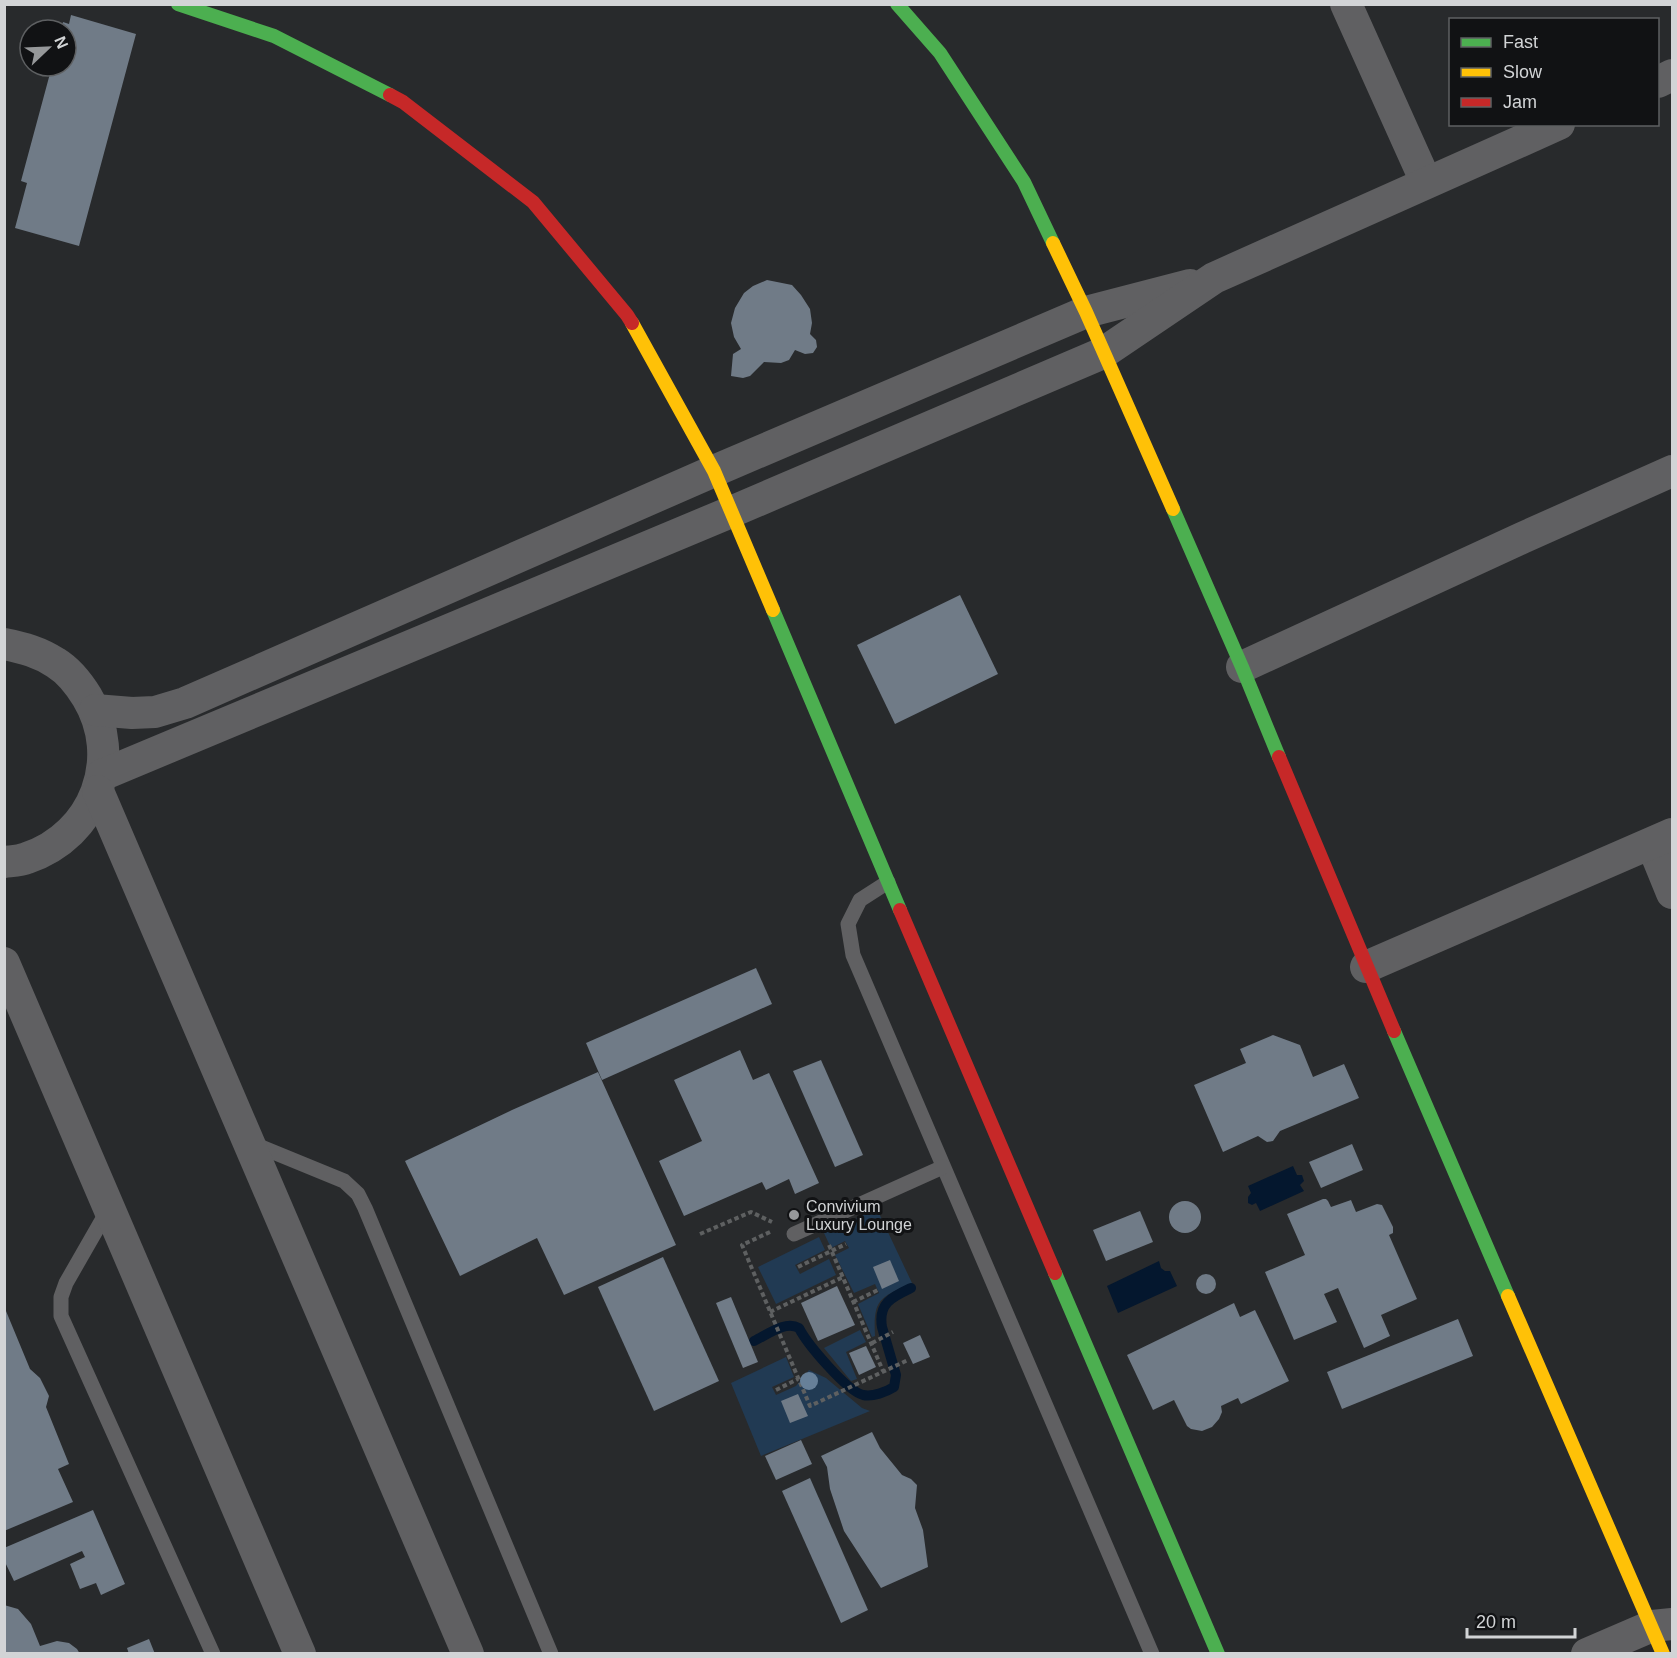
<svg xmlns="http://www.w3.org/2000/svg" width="1677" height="1658" viewBox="0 0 1677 1658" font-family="Arial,sans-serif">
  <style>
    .green { fill: #213a53 }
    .water { fill: #04172e }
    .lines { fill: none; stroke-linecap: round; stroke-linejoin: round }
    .stream { stroke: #04172e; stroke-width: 10 }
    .building { fill: #707b87 }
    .path { stroke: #5e6061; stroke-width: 4; stroke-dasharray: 4.5 3; stroke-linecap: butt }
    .lane { stroke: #606062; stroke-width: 15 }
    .street { stroke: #606062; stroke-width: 32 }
    .fast { stroke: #4caf50; stroke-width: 14 }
    .slow { stroke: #ffc107; stroke-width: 14 }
    .jam { stroke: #c62828; stroke-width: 14 }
    .tree { fill: #678099 }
    .poi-dot { fill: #96989a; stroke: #111214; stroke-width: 2 }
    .labels { text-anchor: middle; stroke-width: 6; stroke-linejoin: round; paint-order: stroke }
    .poi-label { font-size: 16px; fill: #d2d4d6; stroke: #111214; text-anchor: start }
  </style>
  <rect width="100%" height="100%" fill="#282a2c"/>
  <g class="green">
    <path d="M877 1209 912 1283C880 1298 873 1298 875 1336L872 1337 858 1304 879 1293 875 1284 854 1293 835 1255 849 1248 845 1241 831 1248 824 1233Z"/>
    <polygon points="819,1237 825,1250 795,1265 800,1274 829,1259 836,1275 776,1304 758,1267"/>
    <polygon points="860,1330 866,1342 846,1352 857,1379 851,1381 824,1348"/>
    <polygon points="786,1357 794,1377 772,1387 776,1395 796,1386 809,1370 826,1378 862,1408 870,1411 761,1456 731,1383"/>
  </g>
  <g class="water">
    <polygon points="1293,1166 1297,1175 1302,1175 1304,1181 1300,1185 1304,1191 1260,1211 1256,1203 1252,1205 1248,1203 1248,1197 1251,1193 1248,1186"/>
    <polygon points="1159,1261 1161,1268 1165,1271 1170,1271 1177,1286 1118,1313 1107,1286"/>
  </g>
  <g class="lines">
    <path class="stream" d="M754 1341C767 1335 785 1320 799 1328 807 1344 847 1391 863 1395 873 1397 886 1392 894 1387L896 1375 882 1327C878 1303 892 1297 911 1288"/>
  </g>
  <g class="building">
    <polygon points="71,15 136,34 79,246 15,228 27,183 21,181 52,66 66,66 67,37 66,30 61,30 63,22 69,24"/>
    <polygon points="767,280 792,285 801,295 810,309 812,323 810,334 816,340 817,347 813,353 805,354 795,350 789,360 781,363 764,362 750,376 743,378 731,376 733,354 741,349 734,337 731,323 735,308 744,293 753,286"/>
    <polygon points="960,595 998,674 895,724 857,645"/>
    <polygon points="756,968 772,1004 602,1080 586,1043"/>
    <polygon points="1273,1035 1300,1045 1313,1077 1344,1064 1359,1098 1280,1131 1273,1141 1267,1142 1258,1136 1223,1152 1194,1085 1246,1063 1240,1049"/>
    <polygon points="740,1050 753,1080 769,1073 819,1183 795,1194 789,1179 766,1190 762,1182 684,1216 659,1161 702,1141 674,1080"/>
    <polygon points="821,1060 863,1155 835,1167 793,1071"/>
    <polygon points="598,1072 676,1245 564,1295 537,1238 460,1276 405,1161 512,1110"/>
    <polygon points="1352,1144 1363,1170 1321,1188 1309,1162"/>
    <polygon points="1323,1199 1326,1199 1328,1201 1331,1207 1351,1200 1356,1212 1377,1204 1382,1205 1393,1227 1393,1233 1389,1235 1417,1299 1381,1315 1390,1336 1364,1348 1338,1288 1324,1294 1337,1322 1294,1340 1265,1272 1305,1255 1287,1214"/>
    <circle cx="1185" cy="1217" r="16"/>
    <polygon points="1140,1211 1153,1242 1106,1261 1093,1230"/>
    <polygon points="663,1257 719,1381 654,1411 598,1287"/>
    <polygon points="890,1260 899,1281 882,1289 873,1267"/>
    <circle cx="1206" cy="1284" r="10"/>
    <polygon points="837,1286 855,1325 818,1341 801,1303"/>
    <polygon points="731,1297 758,1362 743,1368 716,1303"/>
    <polygon points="1234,1303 1240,1317 1255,1310 1289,1381 1241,1404 1238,1398 1221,1406 1222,1412 1219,1419 1212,1427 1202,1431 1191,1429 1187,1426 1174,1400 1153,1410 1127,1355"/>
    <polygon points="6,1311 30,1369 40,1378 49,1396 46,1407 69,1464 58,1469 73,1502 4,1531 4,1312"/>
    <polygon points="1458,1319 1473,1356 1342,1409 1327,1372"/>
    <polygon points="920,1335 930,1357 913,1364 903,1343"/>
    <polygon points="866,1346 876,1367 859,1375 849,1353"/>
    <polygon points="798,1394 808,1416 790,1423 781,1401"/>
    <polygon points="872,1432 880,1448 902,1475 911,1479 917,1485 915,1508 923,1530 928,1567 881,1588 844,1531 830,1489 827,1467 821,1456"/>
    <polygon points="801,1440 812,1464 776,1480 765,1456"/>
    <polygon points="810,1478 868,1610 841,1623 782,1491"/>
    <polygon points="93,1510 125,1584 101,1595 96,1583 80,1589 70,1564 85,1557 82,1551 14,1581 4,1560 4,1548"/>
    <polygon points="4,1605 18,1609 31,1624 40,1646 57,1641 69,1643 77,1649 80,1654 4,1654"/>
    <polygon points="149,1639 155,1654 129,1654 127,1648"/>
  </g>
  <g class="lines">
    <g class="path">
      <polyline points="770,1232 742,1245 810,1406 908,1360"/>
      <polyline points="700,1234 751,1212 772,1222"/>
      <polyline points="829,1245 883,1371"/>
      <polyline points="798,1267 846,1244"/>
      <polyline points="853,1302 878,1290"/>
      <polyline points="770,1312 843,1277"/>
      <polyline points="872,1343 893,1332"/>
      <polyline points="776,1390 798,1379"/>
    </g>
    <g class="lane">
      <polyline points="888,882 860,900 848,924 853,955 1152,1654"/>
      <polyline points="251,1143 344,1181 358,1194 365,1208 551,1654"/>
      <polyline points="109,1208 66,1283 61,1297 61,1316 213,1654"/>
      <polyline points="794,1234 943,1167"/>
    </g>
    <g class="street">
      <polyline points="1346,4 1426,182"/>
      <polyline points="1658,82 1672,75"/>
      <path d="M4 644C24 648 39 652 56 663 69 671 79 684 87 697 124 758 95 835 27 858 20 861 12 861 4 862"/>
      <polyline points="1242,667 1522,538 1672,471"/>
      <polyline points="95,710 132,713 155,712 185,703 714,471 1086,312 1190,285"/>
      <polyline points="102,775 731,512 1103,353 1214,278 1559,124"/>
      <polyline points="98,791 468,1654"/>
      <polyline points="1652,844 1672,893"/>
      <polyline points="4,963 300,1654"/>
      <polyline points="1366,967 1672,834"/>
      <polyline points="1587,1654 1652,1626 1672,1624"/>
    </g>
    <g class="fast">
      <polyline points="178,4 274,36 390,95"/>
      <polyline points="897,4 940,53 1024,182 1053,243"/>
      <polyline points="1173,509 1242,667 1279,757"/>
      <polyline points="773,610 900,910"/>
      <polyline points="1394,1031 1508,1296"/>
      <polyline points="1055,1273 1218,1654"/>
    </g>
    <g class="slow">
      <polyline points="1053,243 1086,312 1173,509"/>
      <polyline points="632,323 714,471 773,610"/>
      <polyline points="1508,1296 1663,1654"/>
    </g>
    <g class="jam">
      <polyline points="390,95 403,102 533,202 627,315 632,323"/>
      <polyline points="1279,757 1394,1031"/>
      <polyline points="900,910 1055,1273"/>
    </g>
  </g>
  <circle class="tree" cx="809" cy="1381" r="9"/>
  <circle class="poi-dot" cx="794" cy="1215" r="6"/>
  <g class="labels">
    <g class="poi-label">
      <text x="806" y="1212">Convivium<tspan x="806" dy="18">Luxury Lounge</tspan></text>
    </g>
  </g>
  <rect width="1677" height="1658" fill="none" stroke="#d2d4d6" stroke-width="12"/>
  <rect x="1449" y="18" width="210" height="108" fill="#111214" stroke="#5e6062" stroke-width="1.5"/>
  <rect x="1461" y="38" width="30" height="9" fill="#4caf50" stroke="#5e6062" stroke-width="1.5"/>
  <text x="1503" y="48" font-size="18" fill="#d2d4d6">Fast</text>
  <rect x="1461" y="68" width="30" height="9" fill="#ffc107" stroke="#5e6062" stroke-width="1.5"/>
  <text x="1503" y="78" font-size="18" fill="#d2d4d6">Slow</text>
  <rect x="1461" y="98" width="30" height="9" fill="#c62828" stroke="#5e6062" stroke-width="1.5"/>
  <text x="1503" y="108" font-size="18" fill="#d2d4d6">Jam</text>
  <g transform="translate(48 48) rotate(67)"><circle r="28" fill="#111214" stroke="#5e6062" stroke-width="1.5"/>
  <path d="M0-4.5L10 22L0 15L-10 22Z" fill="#96989a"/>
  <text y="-9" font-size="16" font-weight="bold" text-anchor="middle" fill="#d2d4d6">N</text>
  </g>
  <path d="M1467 1628v9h108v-9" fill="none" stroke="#d2d4d6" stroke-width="3"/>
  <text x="1476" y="1628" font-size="18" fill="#d2d4d6" stroke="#111214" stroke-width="4.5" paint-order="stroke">20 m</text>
</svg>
